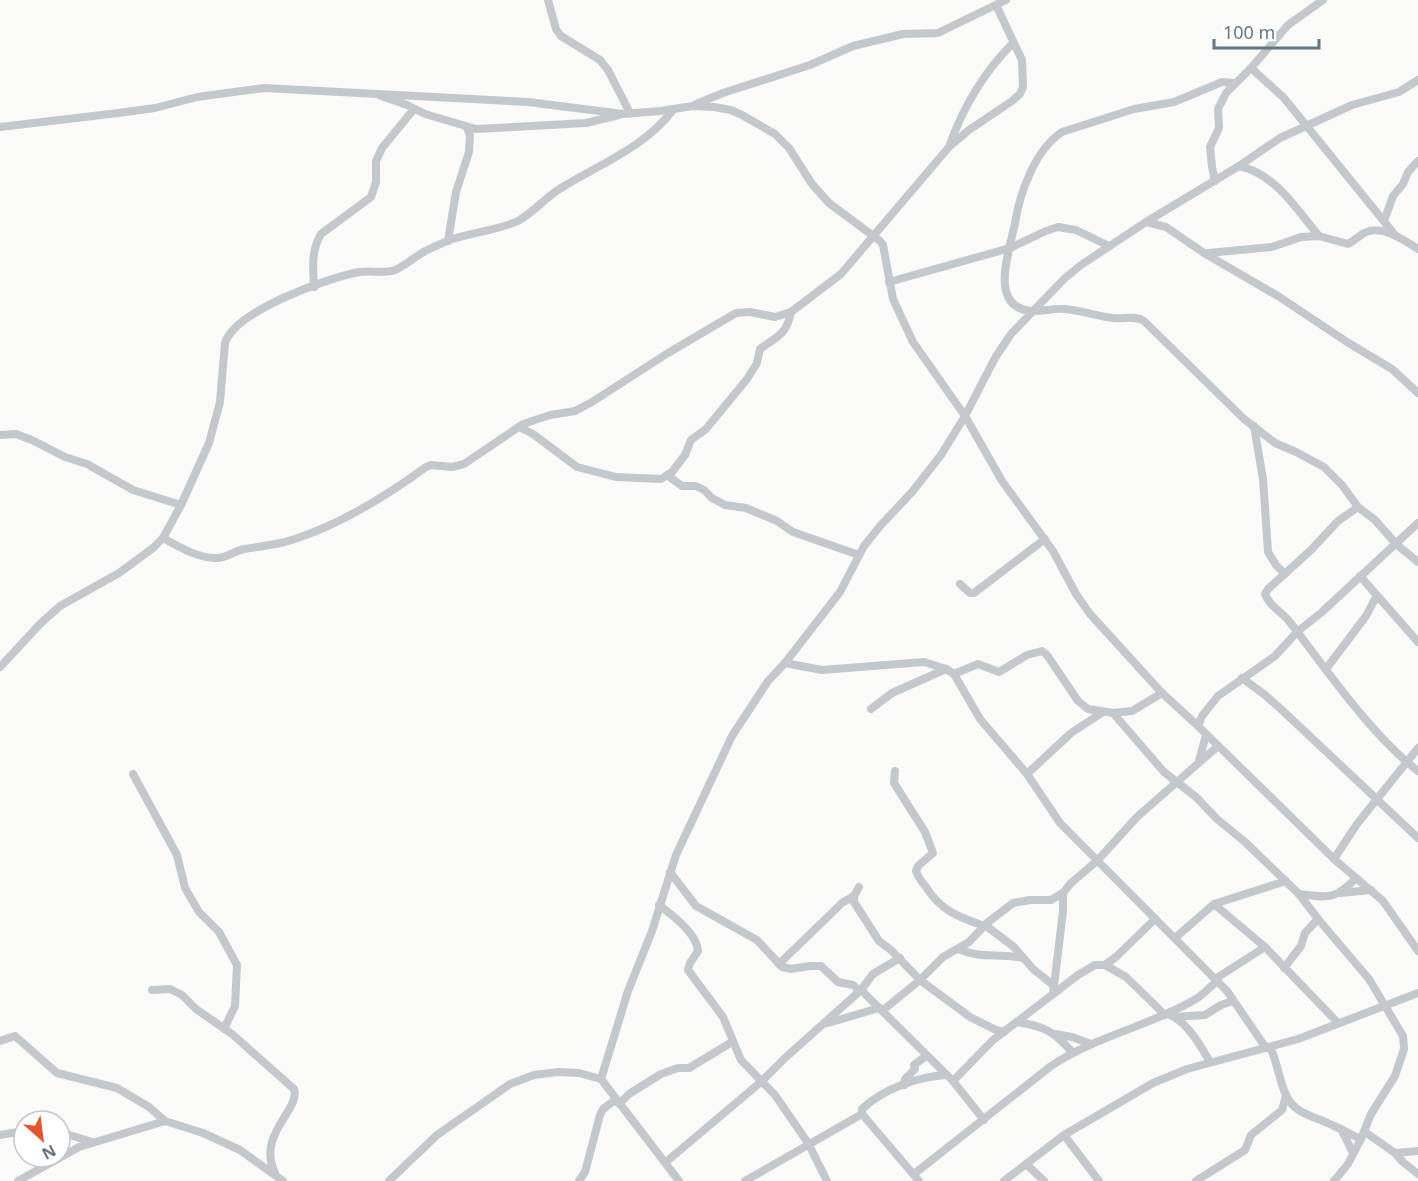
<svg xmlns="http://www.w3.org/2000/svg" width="1418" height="1181" viewBox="0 0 1418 1181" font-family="'Noto Sans',sans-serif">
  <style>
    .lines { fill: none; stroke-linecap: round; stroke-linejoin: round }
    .minor { stroke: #c3c8cc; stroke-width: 8 }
  </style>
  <rect width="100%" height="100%" fill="#fafaf8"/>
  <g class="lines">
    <g class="minor">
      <polyline points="548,0 556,29 561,36 600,60 608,70 630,113"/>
      <polyline points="1251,68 1284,98 1395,235"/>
      <path d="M1234 83 1222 82 1174 102 1134 109 1062 132C1035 150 1020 192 1015 223 1010 250 987 308 1032 311 1042 312 1053 308 1064 309 1080 310 1097 316 1113 318 1124 319 1135 315 1144 321L1244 419 1275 443 1296 452 1324 467 1342 485 1358 507 1375 520 1397 545 1418 562"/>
      <polyline points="381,96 407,105 425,114 476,129 586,123 619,115"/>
      <polyline points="696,104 723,93 810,65 853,46 903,34 938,33 1006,0"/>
      <polyline points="0,127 118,113 155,108 197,97 264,88 528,102 623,114 660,111 693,106 714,107 731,110 742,115 775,134 789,148 812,184 829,203 880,241 883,245 893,299 913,342 965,416 1002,481 1053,551 1076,594 1090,614 1162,693 1198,726 1334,859 1383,901 1418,951"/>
      <polyline points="950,146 969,130 1012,101 1020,94 1023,87 1022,60 996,5"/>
      <path d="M1239 166C1276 174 1296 209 1319 236"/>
      <polyline points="1215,181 1212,167 1210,147 1219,128 1218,109 1226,93 1251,68 1288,25 1323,0"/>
      <polyline points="1384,221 1393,196 1403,184 1408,172 1418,161"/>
      <polyline points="1146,222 1166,227 1204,253 1278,296 1347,342 1392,369 1418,393"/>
      <polyline points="448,241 456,192 469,152 470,135 467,128"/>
      <path d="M1208 253 1272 247 1301 237 1319 236 1348 244C1354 241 1359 236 1364 233 1382 224 1404 240 1418 249"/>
      <polyline points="889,282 1010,248 1046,231 1058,227 1076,230 1109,246"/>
      <path d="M314 287C313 267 311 251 321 234L371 197 376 182V161L382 148 414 109"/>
      <polyline points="1254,426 1263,479 1268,552 1276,565 1285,574"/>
      <path d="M519 427 533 434 577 467 616 477 661 479 672 472 685 455 691 440 706 429 747 379 757 363 760 349C777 336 786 336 791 312"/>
      <polyline points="0,435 16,434 32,440 65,457 87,464 133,490 181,505"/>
      <polyline points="667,475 682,486 696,486 704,490 712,498 725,505 746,508 777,521 793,532 859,555"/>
      <path d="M1358 507 1338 521 1311 550 1268 589 1265 594C1269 606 1282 612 1289 621 1326 669 1371 735 1418 771"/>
      <path d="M163 538C179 547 199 559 218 558 228 557 235 551 244 549 258 547 271 545 285 542 334 528 385 497 426 467L431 465 452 467 464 464 523 424 550 415 575 411 592 402 668 353 736 313 750 312 775 317 791 312 841 274 949 147C963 107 984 72 1013 43"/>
      <polyline points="1360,576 1418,642"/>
      <polyline points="960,584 970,593 974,593 1045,539"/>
      <polyline points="785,663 822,670 924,662 946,669 954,674 980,719 1027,774 1060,823 1227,991 1266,1048"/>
      <path d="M0 667 40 624 60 606 119 573 153 548 163 538 181 505 209 443 220 402 225 343C235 311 327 278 359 272 371 270 384 274 395 270 405 266 413 258 422 253 430 248 439 245 447 241 468 233 499 230 518 221 534 212 546 197 561 188 600 164 645 147 673 110"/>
      <polyline points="1326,669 1366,616 1376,597"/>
      <polyline points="954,674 978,664 999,672 1027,655 1042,651 1047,655 1078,701 1088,709 1113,713 1132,711 1162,693"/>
      <polyline points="1242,678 1265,695 1283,711 1418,838"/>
      <polyline points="871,709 892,693 946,669"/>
      <polyline points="1113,713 1164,772 1196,797 1217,819 1245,842 1299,894 1318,919 1369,979 1403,1036 1404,1049 1395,1076 1371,1114 1361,1139 1348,1164 1334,1181"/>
      <polyline points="1198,726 1202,716 1218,696 1275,656 1297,632 1322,612 1418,523"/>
      <polyline points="1199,761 1206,735"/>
      <path d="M895 771 894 783 925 832 933 853 918 866 916 871C918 878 922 882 926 887 941 911 959 917 984 926"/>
      <polyline points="133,774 177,855 185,888 199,912 219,932 237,965 235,1006 224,1029"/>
      <polyline points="1027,774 1071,733 1103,712"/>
      <polyline points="1334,859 1357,824 1418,748"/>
      <polyline points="670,872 696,906 757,940 782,967 791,969 810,966 821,966 838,982 853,985 860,991"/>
      <polyline points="859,887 854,896 854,902 879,941 891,950 920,980 970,1017 996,1030 1004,1032"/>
      <polyline points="1340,893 1371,890"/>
      <path d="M1299 894C1329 898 1335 900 1356 878"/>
      <polyline points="1214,904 1265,947 1337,1022"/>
      <path d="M659 905C673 916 697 933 698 951L690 963 688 970 723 1017 741 1060 775 1095 808 1143 827 1181"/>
      <polyline points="985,925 1014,947 1033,969 1053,985"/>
      <polyline points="1175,938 1214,904 1286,881"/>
      <path d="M959 949C983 960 997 952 1023 958"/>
      <polyline points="779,964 842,903 854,896"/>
      <polyline points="1105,965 1117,956 1155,919"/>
      <polyline points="1284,968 1301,946 1305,933 1318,919"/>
      <polyline points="1215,979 1265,947"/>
      <path d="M152 990 170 989 182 995 196 1009 232 1034 294 1089C301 1110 256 1134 275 1173"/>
      <polyline points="861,990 953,1081 984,1120"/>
      <polyline points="1053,994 1063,911 1063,893"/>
      <polyline points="882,1011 920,980 943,957 969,942 987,923 1013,903 1030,900 1051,900 1063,893 1071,883 1097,861 1137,817 1218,746"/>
      <path d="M1168 1014C1188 1022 1200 1045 1210 1062"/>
      <polyline points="1175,1017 1205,1015 1221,1005 1233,1001"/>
      <path d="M1017 1022C1043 1026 1054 1031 1072 1052"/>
      <polyline points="828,1023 879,1008"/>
      <polyline points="1055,1034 1072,1037 1091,1044"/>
      <polyline points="0,1041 15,1036 57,1073 117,1088 149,1107 165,1121"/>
      <path d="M1270 1047C1278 1064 1279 1080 1286 1095 1295 1115 1315 1116 1332 1125 1342 1129 1351 1135 1361 1139"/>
      <polyline points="601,1079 628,991 652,931 676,855 732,736 768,681 785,663 840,592 864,546 881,525 912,492 941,455 965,416 995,358 1011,334 1065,278 1081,265 1146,222 1239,166 1280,138 1352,105 1399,92 1418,80"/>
      <polyline points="953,1081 993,1040 1078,975 1095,965 1105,965 1126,977 1165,1015"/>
      <polyline points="904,1085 905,1079 915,1069 914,1065 926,1056"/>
      <polyline points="619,1104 629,1094 661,1074 678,1068 689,1068 732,1042"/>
      <path d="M862 1114V1109C883 1089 917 1077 945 1075"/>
      <polyline points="1342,1131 1353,1153"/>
      <polyline points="60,1132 92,1142"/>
      <polyline points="1365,1132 1395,1153 1403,1162 1418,1174"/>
      <polyline points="0,1135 24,1131"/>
      <polyline points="1064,1135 1099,1181"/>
      <polyline points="1395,1153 1418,1151"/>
      <polyline points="666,1162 762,1081 785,1058 861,990 873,974 900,958"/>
      <polyline points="1026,1164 1044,1181"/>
      <path d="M914 1174 1051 1066C1096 1036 1150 1026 1196 999 1204 994 1210 987 1217 981"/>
      <polyline points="18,1181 79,1147 165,1121 203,1133 240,1150 283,1181"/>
      <polyline points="389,1181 437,1135 510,1084 534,1075 558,1072 579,1073 601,1079 679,1181"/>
      <polyline points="579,1181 585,1172 600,1115 603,1109 615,1100"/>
      <polyline points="745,1181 862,1114 919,1181"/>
      <polyline points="1004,1181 1064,1135 1153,1083 1187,1069 1298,1039 1418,993"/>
      <polyline points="1196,1181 1245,1150 1251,1135 1282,1110 1286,1096"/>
    </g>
  </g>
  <g transform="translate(42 1139) rotate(152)"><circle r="28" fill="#ffffff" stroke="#c1c8cd" stroke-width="1.5"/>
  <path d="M0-4.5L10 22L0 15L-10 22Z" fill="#e4572e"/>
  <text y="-9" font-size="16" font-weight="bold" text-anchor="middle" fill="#657683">N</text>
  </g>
  <path d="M1214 39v9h105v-9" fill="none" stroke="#657683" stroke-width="3"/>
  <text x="1223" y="39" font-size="18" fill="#657683" stroke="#ffffff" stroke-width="4.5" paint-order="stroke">100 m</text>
</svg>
